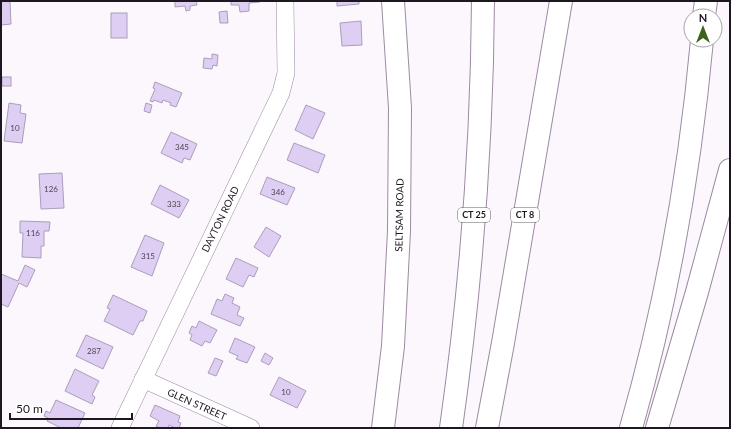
<svg xmlns="http://www.w3.org/2000/svg" width="731" height="429" viewBox="0 0 731 429" font-family="Lato,sans-serif">
  <style>
    .building { fill: #dfcef3; stroke: #aa9eba }
    .lines { fill: none; stroke-linecap: round; stroke-linejoin: round }
    .minor-casing { stroke: #9d8aa3; stroke-width: 18 }
    .secondary-casing { stroke: #9d8aa3; stroke-width: 24 }
    .motorway-casing { stroke: #9d8aa3; stroke-width: 24 }
    .minor { stroke: #fff; stroke-width: 17 }
    .secondary { stroke: #fff; stroke-width: 22 }
    .motorway { stroke: #fff; stroke-width: 22 }
    .labels { text-anchor: middle; stroke-width: 3.5; stroke-linejoin: round; paint-order: stroke }
    .number-label { font-size: 8px; fill: #4e4556 }
    .shield { fill: #fff; stroke: #625d64; stroke-width: 1 }
    .shield-label { font-size: 9px; font-weight: bold; fill: #1e1721 }
    .street-label { font-size: 10px; fill: #1e1721; stroke: #fff }
  </style>
  <rect width="100%" height="100%" fill="#fbf7fd"/>
  <g class="building">
    <polygon points="1,1 10,1 11,24 1,25"/>
    <polygon points="175,1 196,1 197,5 190,6 190,10 186,11 185,6 175,7"/>
    <polygon points="231,1 260,1 260,2 249,3 249,11 240,12 239,5 231,5"/>
    <polygon points="337,1 359,1 359,4 337,6"/>
    <polygon points="227,11 228,23 220,23 219,12"/>
    <rect x="111" y="13" width="16" height="25"/>
    <polygon points="361,21 362,45 342,46 340,23"/>
    <polygon points="212,54 218,55 217,66 213,65 212,69 203,68 204,58 212,59"/>
    <rect x="2" y="77" width="9" height="9"/>
    <polygon points="155,82 182,93 176,107 170,105 171,103 163,100 162,103 154,100 153,102 150,101 155,89 153,88"/>
    <polygon points="9,103 21,105 20,113 26,114 22,143 4,141"/>
    <polygon points="146,103 152,105 150,113 144,111"/>
    <polygon points="306,105 325,113 313,139 295,130"/>
    <polygon points="171,132 197,144 190,160 184,158 182,163 161,153"/>
    <polygon points="294,143 325,155 318,173 287,160"/>
    <polygon points="62,173 64,208 41,209 39,174"/>
    <polygon points="267,177 295,188 287,205 260,194"/>
    <polygon points="160,185 189,200 179,218 151,204"/>
    <polygon points="20,221 50,222 49,231 44,231 44,246 41,246 41,258 22,257 23,233 20,233"/>
    <polygon points="266,227 281,236 269,257 254,247"/>
    <polygon points="145,235 164,243 152,276 131,267"/>
    <polygon points="236,258 258,268 254,277 249,275 243,287 226,279"/>
    <polygon points="25,265 35,270 27,287 19,283 8,307 1,304 1,274 18,281"/>
    <polygon points="225,294 234,298 232,303 240,307 237,315 244,318 240,326 211,314 217,299 222,301"/>
    <polygon points="113,295 147,311 143,321 140,321 133,335 104,321 110,309 107,308"/>
    <polygon points="199,321 217,330 210,343 205,341 202,346 190,340 192,335 189,333 192,326 196,328"/>
    <polygon points="86,335 113,347 103,369 76,356"/>
    <polygon points="235,338 255,347 247,363 236,359 238,356 229,352"/>
    <polygon points="265,353 273,358 269,365 261,361"/>
    <polygon points="215,358 223,361 216,376 208,373"/>
    <polygon points="75,369 99,381 92,395 95,397 92,404 65,391"/>
    <polygon points="279,377 306,391 297,408 270,395"/>
    <polygon points="56,400 85,413 78,428 61,428 47,421 48,418 44,416 46,411 50,413"/>
    <polygon points="155,405 180,416 178,422 181,423 179,428 175,428 169,425 168,428 160,428 156,426 159,421 150,416"/>
  </g>
  <g class="lines">
    <defs>
      <g id="minor">
        <polyline points="143,379 251,428"/>
        <polyline points="120,428 281,93 286,73 285,1"/>
      </g>
      <polyline id="secondary" points="383,428 393,346 399,231 400,108 393,1"/>
      <g id="motorway">
        <polyline points="704,16 706,1"/>
        <path d="M451 428C471 287 482 144 483 1"/>
        <polyline points="487,428 503,343 561,1"/>
        <path d="M631 428C667 302 690 171 702 40"/>
        <polyline points="657,428 697,292 730,170"/>
      </g>
    </defs>
    <use href="#minor" class="minor-casing"/>
    <use href="#secondary" class="secondary-casing"/>
    <use href="#motorway" class="motorway-casing"/>
    <use href="#minor" class="minor"/>
    <use href="#secondary" class="secondary"/>
    <use href="#motorway" class="motorway"/>
  </g>
  <g class="labels">
    <g class="number-label">
      <text x="15" y="131">10</text>
      <text x="182" y="150">345</text>
      <text x="51" y="192">126</text>
      <text x="278" y="195">346</text>
      <text x="174" y="207">333</text>
      <text x="33" y="236">116</text>
      <text x="148" y="259">315</text>
      <text x="94" y="354">287</text>
      <text x="286" y="395">10</text>
    </g>
    <g class="shield">
      <rect x="458" y="208" width="32" height="14" rx="3"/>
      <rect x="511" y="208" width="28" height="14" rx="3"/>
    </g>
    <g class="shield-label">
      <text x="474" y="218">CT 25</text>
      <text x="525" y="218">CT 8</text>
    </g>
    <g class="street-label">
      <text transform="translate(399 215) rotate(-89)" y="4">SELTSAM ROAD</text>
      <text transform="translate(220 219) rotate(-64)" y="4">DAYTON ROAD</text>
      <text transform="translate(197 404) rotate(24)" y="4">GLEN STREET</text>
    </g>
  </g>
  <rect width="731" height="429" fill="none" stroke="#1e1721" stroke-width="4"/>
  <g transform="translate(703 28)"><circle r="19" fill="#ffffff" stroke="#a5a2a6"/>
  <path d="M0-3L7 15L0 10L-7 15Z" fill="#3c621c"/>
  <text y="-6" font-size="11" font-weight="bold" text-anchor="middle" fill="#1e1721">N</text>
  </g>
  <path d="M10 413v6h122v-6" fill="none" stroke="#1e1721" stroke-width="2"/>
  <text x="16" y="413" font-size="12" fill="#1e1721" stroke="#ffffff" stroke-width="3" paint-order="stroke">50 m</text>
</svg>
